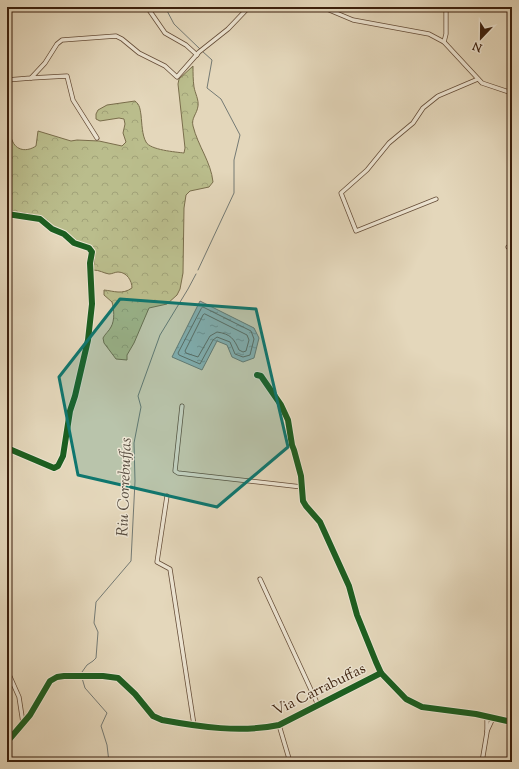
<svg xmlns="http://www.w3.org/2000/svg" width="519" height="769" viewBox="0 0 519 769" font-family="'Sorts Mill Goudy',serif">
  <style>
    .forest { fill: url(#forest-crowns); stroke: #7a6e4c }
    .water { fill: url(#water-ripples); stroke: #747a74 }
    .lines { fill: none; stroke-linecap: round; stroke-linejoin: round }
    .shore { stroke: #6a6b63; stroke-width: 1 }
    .stream { stroke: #747a74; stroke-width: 1 }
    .minor-casing { stroke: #654d38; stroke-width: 5 }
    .minor { stroke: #ede5d3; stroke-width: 3.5 }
    .cycleway-casing { stroke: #ede5d3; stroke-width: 8 }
    .cycleway { stroke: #1b5e20; stroke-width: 6 }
    .marked { fill: #0f766e; fill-opacity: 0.2; stroke: #0f766e; stroke-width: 3; stroke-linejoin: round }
    .labels { text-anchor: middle; stroke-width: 3; stroke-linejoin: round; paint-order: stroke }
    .street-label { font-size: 15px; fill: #3b1f0c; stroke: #ede5d3 }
    .water-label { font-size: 16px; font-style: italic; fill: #584d40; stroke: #ede5d3 }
  </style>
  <defs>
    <pattern id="forest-crowns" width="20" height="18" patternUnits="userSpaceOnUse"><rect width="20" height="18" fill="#babd8c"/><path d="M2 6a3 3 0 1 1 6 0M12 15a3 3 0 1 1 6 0" fill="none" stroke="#a1a278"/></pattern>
    <pattern id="water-ripples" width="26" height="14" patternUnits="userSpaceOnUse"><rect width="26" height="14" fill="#9ab7ba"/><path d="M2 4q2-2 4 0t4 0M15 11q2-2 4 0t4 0" fill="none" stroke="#7f9496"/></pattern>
  </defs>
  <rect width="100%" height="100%" fill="#e4d7bb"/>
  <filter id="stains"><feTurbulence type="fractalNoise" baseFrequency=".005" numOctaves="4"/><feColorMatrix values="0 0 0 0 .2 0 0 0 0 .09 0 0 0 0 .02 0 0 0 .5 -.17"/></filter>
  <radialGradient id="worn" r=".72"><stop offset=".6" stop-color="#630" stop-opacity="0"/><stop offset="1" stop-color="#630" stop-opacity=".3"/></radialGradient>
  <path class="forest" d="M193 66C193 73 193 80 194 87 195 93 199 100 198 106 197 114 191 118 193 126 198 146 211 162 213 182L209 187 190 191 186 195 184 208 183 273 180 289 177 295 167 304 149 308 134 343 127 355V360L116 359 104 343 103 338C105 334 109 331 111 327 115 320 114 309 112 302L104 295V290C114 291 122 295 132 288 132 281 127 272 118 272 115 272 112 274 109 274 103 273 100 270 93 270L95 253 93 250 79 244 71 237 55 229 40 216 24 213 7 212V131C10 134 10 136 12 140 16 151 27 152 36 146L38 131 71 141 77 140 99 141 122 146 126 142 123 133 125 124 124 119 119 118 100 121 96 119V114L98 110 107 105 135 101C140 105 140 109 141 115 142 124 142 135 146 142 150 150 176 152 184 153L185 148 178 84 179 79Z"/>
  <polygon class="water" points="200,301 254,328 259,338 254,358 243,362 232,357 227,345 217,341 202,370 172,357"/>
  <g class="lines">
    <g class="shore">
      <polygon points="203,307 251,331 254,339 250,355 243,357 235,354 230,342 217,337 213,340 200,364 179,355 178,353 201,309"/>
      <path d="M205 314 247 335 249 340 246 351 243 352 239 350C234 339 231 334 217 332L210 336 198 357 186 353 185 351 203 315Z"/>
    </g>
    <g class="stream">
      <polyline points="165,7 174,24 200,49"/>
      <polyline points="198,270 234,193 234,160 240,135 221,99 207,88 212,60 202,51"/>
      <polyline points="82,672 87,665 93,661 96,658 98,632 94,623 96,602 131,561 135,481 134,443 141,407 138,396 160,335 188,289 196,274"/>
      <polyline points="82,678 85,688 107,713 101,726 107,745 109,762"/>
    </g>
    <defs>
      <g id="minor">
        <polyline points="147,7 165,33 186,45 197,55"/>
        <polyline points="322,7 353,20 429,34 444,42 482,83 512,93"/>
        <polyline points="444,42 446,34 446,7"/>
        <polyline points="31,78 67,76 73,100 97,138"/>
        <polyline points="7,80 31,78 45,63 57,44 62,40 116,36 122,39 139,53 165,66 177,77 199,52 228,29 249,7"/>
        <polyline points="436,199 356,231 341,193 367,170 389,143 413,123 423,108 438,96 478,79"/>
        <polyline points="7,214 40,219 52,229 64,234 74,243 89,248 92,252 90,263 92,304 88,340 75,396 70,411 63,456 58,466 54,468 7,448"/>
        <polyline points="508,247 512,247"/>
        <polyline points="257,375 261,376 281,405 288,420 292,445 294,450 301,476 303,501 306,506 320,522 349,586 357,615 376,662 381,673"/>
        <polyline points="182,406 175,471 178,473 302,487"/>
        <polyline points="167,496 157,562 170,569 194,725"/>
        <polyline points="260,579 318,705"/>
        <polyline points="7,670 19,697 23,723"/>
        <polyline points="279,725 290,762"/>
        <polyline points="487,731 493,718"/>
        <path d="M7 742 30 715 50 681 57 677 64 676H103L118 678 135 694 153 716 162 720C200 727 241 733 279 725L381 673 406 699 422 707 476 714 512 722"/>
        <polyline points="482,762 487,732 487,717"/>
      </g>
    </defs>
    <use href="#minor" class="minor-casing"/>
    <use href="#minor" class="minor"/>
    <defs>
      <g id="cycleway">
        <polyline points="7,214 40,219 52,229 64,234 74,243 89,248 92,252 90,263 92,304 88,340 75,396 70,411 63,456 58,466 54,468 7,448"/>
        <polyline points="257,375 261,376 281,405 288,420 292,445 294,450 301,476 303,501 306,506 320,522 349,586 357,615 376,662 381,673"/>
        <path d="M7 742 30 715 50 681 57 677 64 676H103L118 678 135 694 153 716 162 720C200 727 241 733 279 725L381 673 406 699 422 707 476 714 512 722"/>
      </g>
    </defs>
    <use href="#cycleway" class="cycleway-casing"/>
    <use href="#cycleway" class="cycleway"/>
  </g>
  <path class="marked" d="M120 299 256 309 288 447 217 507 78 475 59 377Z"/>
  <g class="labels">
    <g class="street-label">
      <text transform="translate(319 689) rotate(-26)" y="5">Via Carrabuffas</text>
    </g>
    <g class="water-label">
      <text transform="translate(123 487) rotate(-88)" y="6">Riu Correbuffas</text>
    </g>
  </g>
  <rect width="519" height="769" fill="none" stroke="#e4d7bb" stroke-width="24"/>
  <rect x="8" y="8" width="503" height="753" fill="none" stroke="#3b1f0c" stroke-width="2"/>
  <rect x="12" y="12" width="495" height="745" fill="none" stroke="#3b1f0c"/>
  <g transform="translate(481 38) rotate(202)" stroke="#ede5d3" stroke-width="3" paint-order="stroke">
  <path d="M0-3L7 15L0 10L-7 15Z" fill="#3b1f0c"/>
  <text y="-6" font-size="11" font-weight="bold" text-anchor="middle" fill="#3b1f0c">N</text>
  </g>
  <rect width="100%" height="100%" filter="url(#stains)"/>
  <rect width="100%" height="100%" fill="url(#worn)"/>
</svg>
